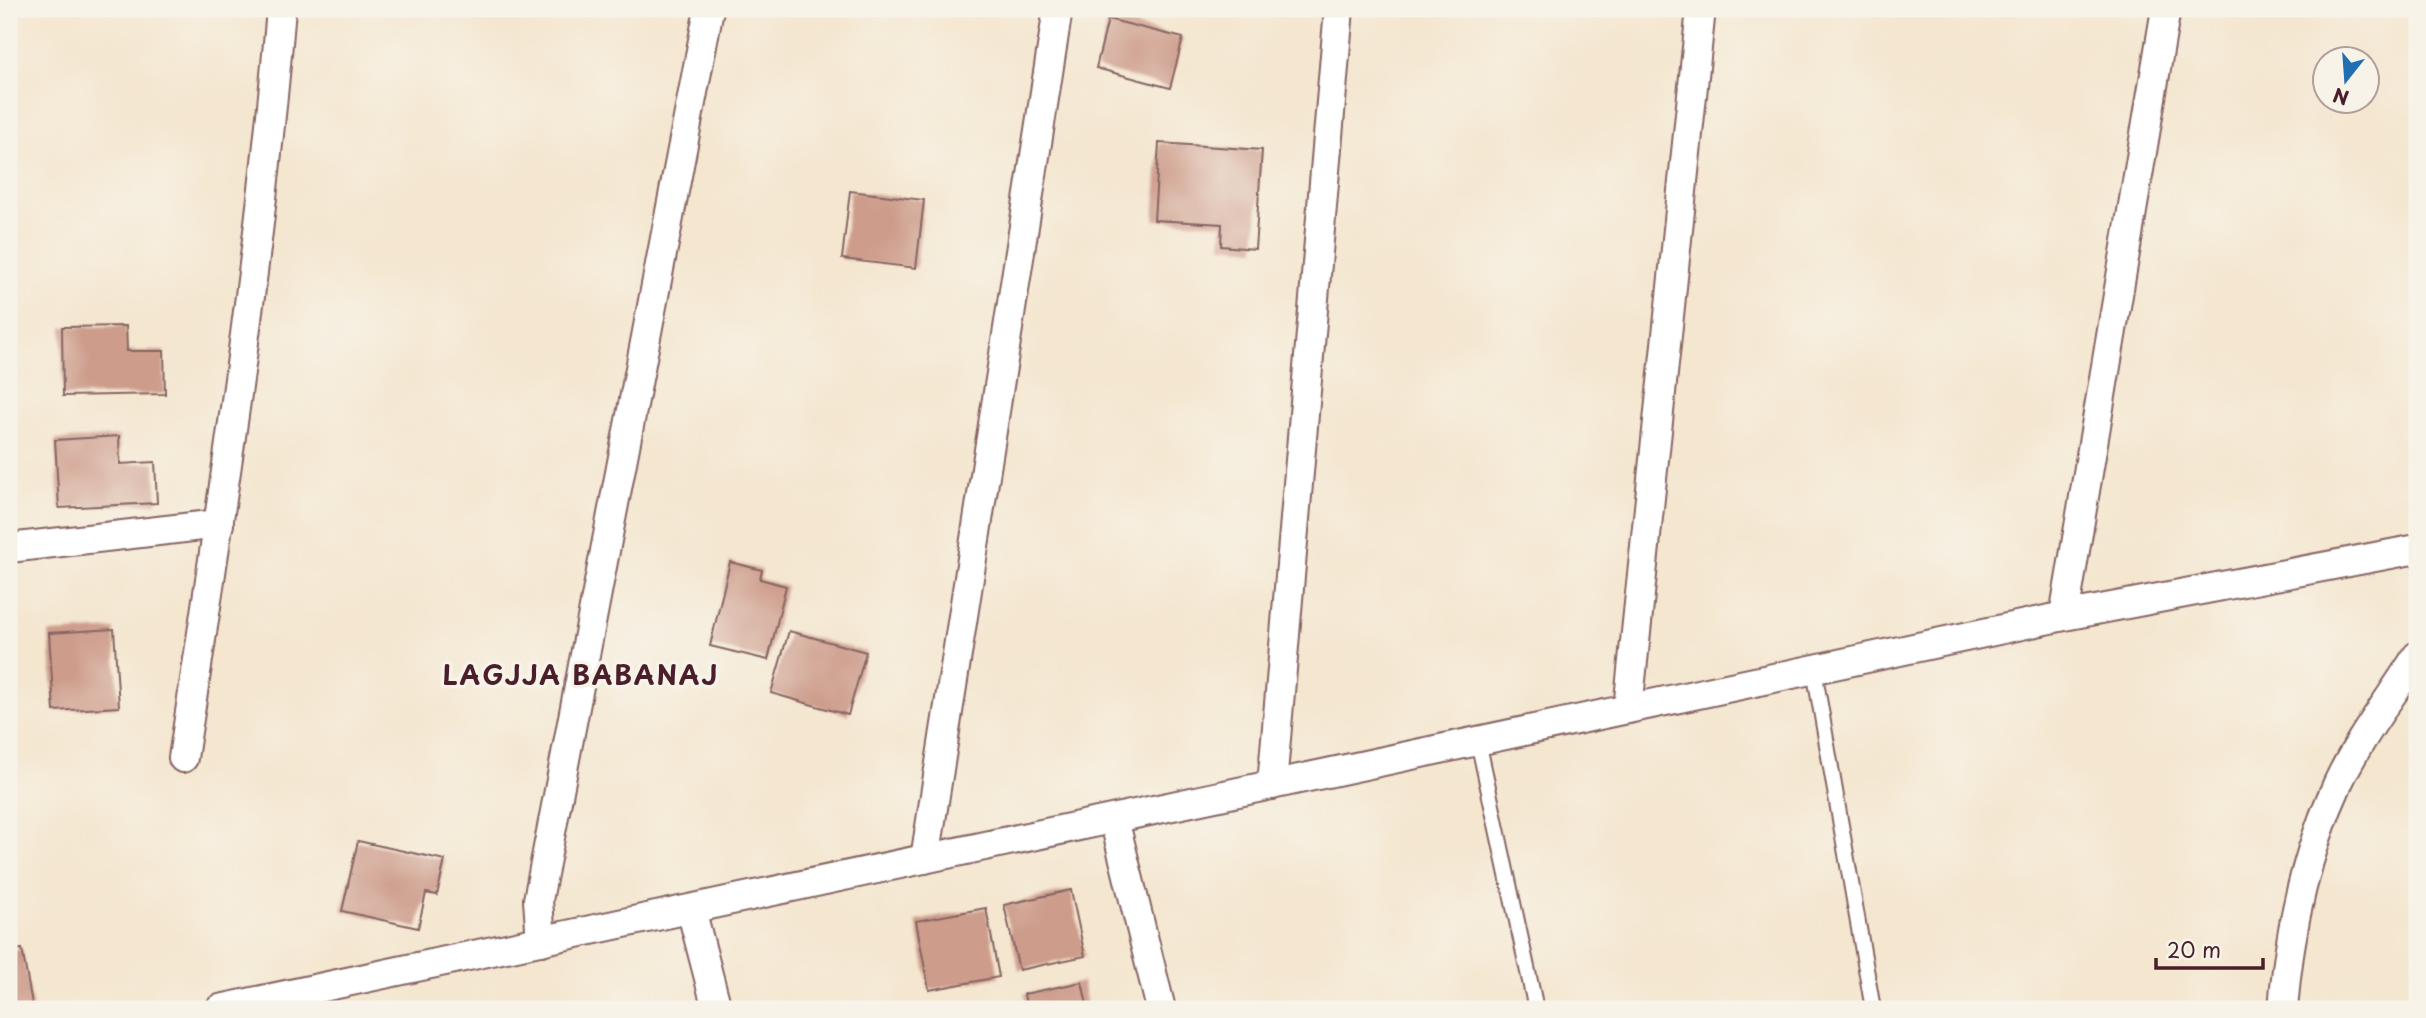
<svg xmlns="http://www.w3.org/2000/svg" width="2426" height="1018" viewBox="0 0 2426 1018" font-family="'Playpen Sans',sans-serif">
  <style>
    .building { fill: #cd9c8b }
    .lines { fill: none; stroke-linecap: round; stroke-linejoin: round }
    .lane-casing { stroke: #866564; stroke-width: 18 }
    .street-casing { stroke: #866564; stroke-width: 32 }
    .lane { stroke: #fff; stroke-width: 14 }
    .street { stroke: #fff; stroke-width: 28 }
    .labels { text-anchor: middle; stroke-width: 7; stroke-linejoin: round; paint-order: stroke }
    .district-label { font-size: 26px; font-weight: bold; letter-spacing: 2px; fill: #4a1f2b; stroke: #f7f3e8 }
  </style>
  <rect width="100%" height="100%" fill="#f7f3e8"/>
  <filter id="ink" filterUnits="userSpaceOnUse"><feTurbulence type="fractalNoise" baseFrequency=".0143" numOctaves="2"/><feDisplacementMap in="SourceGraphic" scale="14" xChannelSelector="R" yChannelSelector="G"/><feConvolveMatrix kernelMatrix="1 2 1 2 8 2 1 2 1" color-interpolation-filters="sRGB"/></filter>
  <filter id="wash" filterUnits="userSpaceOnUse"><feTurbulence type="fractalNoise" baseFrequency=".00686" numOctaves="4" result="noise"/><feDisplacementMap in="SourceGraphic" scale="28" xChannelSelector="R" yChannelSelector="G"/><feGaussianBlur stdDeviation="1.57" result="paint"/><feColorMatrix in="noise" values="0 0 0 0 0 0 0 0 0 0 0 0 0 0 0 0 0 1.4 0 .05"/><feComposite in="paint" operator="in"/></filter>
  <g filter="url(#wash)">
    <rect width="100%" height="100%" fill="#f4e6cf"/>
    <g id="blocks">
      <g class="building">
        <polygon points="1108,19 1183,38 1170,88 1096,68"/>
        <polygon points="1159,143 1262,150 1255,249 1221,246 1222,224 1154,220"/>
        <polygon points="850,191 924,200 916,268 842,259"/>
        <polygon points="126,326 127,351 164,351 165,394 63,396 62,327"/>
        <polygon points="119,436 120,464 155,462 157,503 59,508 55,440"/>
        <polygon points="730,562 762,570 760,579 786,586 768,660 710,646"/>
        <polygon points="114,629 119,707 54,711 49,633"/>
        <polygon points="789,631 866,652 848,715 771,693"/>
        <polygon points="358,841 445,860 437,895 426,893 418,928 342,911"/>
        <polygon points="1071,890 1085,956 1019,970 1004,905"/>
        <polygon points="986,908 999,977 929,990 916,921"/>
        <polygon points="22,949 33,1009 9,1009 9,951"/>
        <polygon points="1082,982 1088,1009 1027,1009 1024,994"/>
      </g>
    </g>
  </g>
  <g filter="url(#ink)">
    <use href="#blocks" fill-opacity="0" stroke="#866564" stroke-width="2"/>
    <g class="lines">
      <defs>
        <g id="lane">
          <polyline points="1814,670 1873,1009"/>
          <polyline points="1478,741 1536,1009"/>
        </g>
        <g id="street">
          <polyline points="9,548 219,524"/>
          <polyline points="2064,616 2166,9"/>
          <polyline points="1628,709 1701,9"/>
          <path d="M183 758C221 509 260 259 281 9"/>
          <polyline points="1272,785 1339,9"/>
          <polyline points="1114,819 1161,1009"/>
          <polyline points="925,859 1058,9"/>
          <polyline points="691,909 717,1009"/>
          <polyline points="541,941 538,900 709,9"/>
          <polyline points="220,1009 2064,616 2417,549"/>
          <path d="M2283 1009C2289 931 2305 855 2338 783 2358 740 2392 696 2417 656"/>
        </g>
      </defs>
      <use href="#lane" class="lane-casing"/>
      <use href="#street" class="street-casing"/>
      <use href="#lane" class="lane"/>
      <use href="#street" class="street"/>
    </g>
  </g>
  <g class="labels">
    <g class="district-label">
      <text x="581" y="685">LAGJJA BABANAJ</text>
    </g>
  </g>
  <rect width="2426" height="1018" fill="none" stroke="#f7f3e8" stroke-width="35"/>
  <g transform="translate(2346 80) rotate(197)"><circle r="33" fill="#f7f3e8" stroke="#b29e9c" stroke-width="2"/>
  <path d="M0-5L12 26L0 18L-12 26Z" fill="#1f6fb2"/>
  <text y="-10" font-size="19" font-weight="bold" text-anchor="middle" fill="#4a1f2b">N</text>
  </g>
  <path d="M2156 958v10h107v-10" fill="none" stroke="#4a1f2b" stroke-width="3.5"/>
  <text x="2167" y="958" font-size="21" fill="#4a1f2b" stroke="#f7f3e8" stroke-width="5" paint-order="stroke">20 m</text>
</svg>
